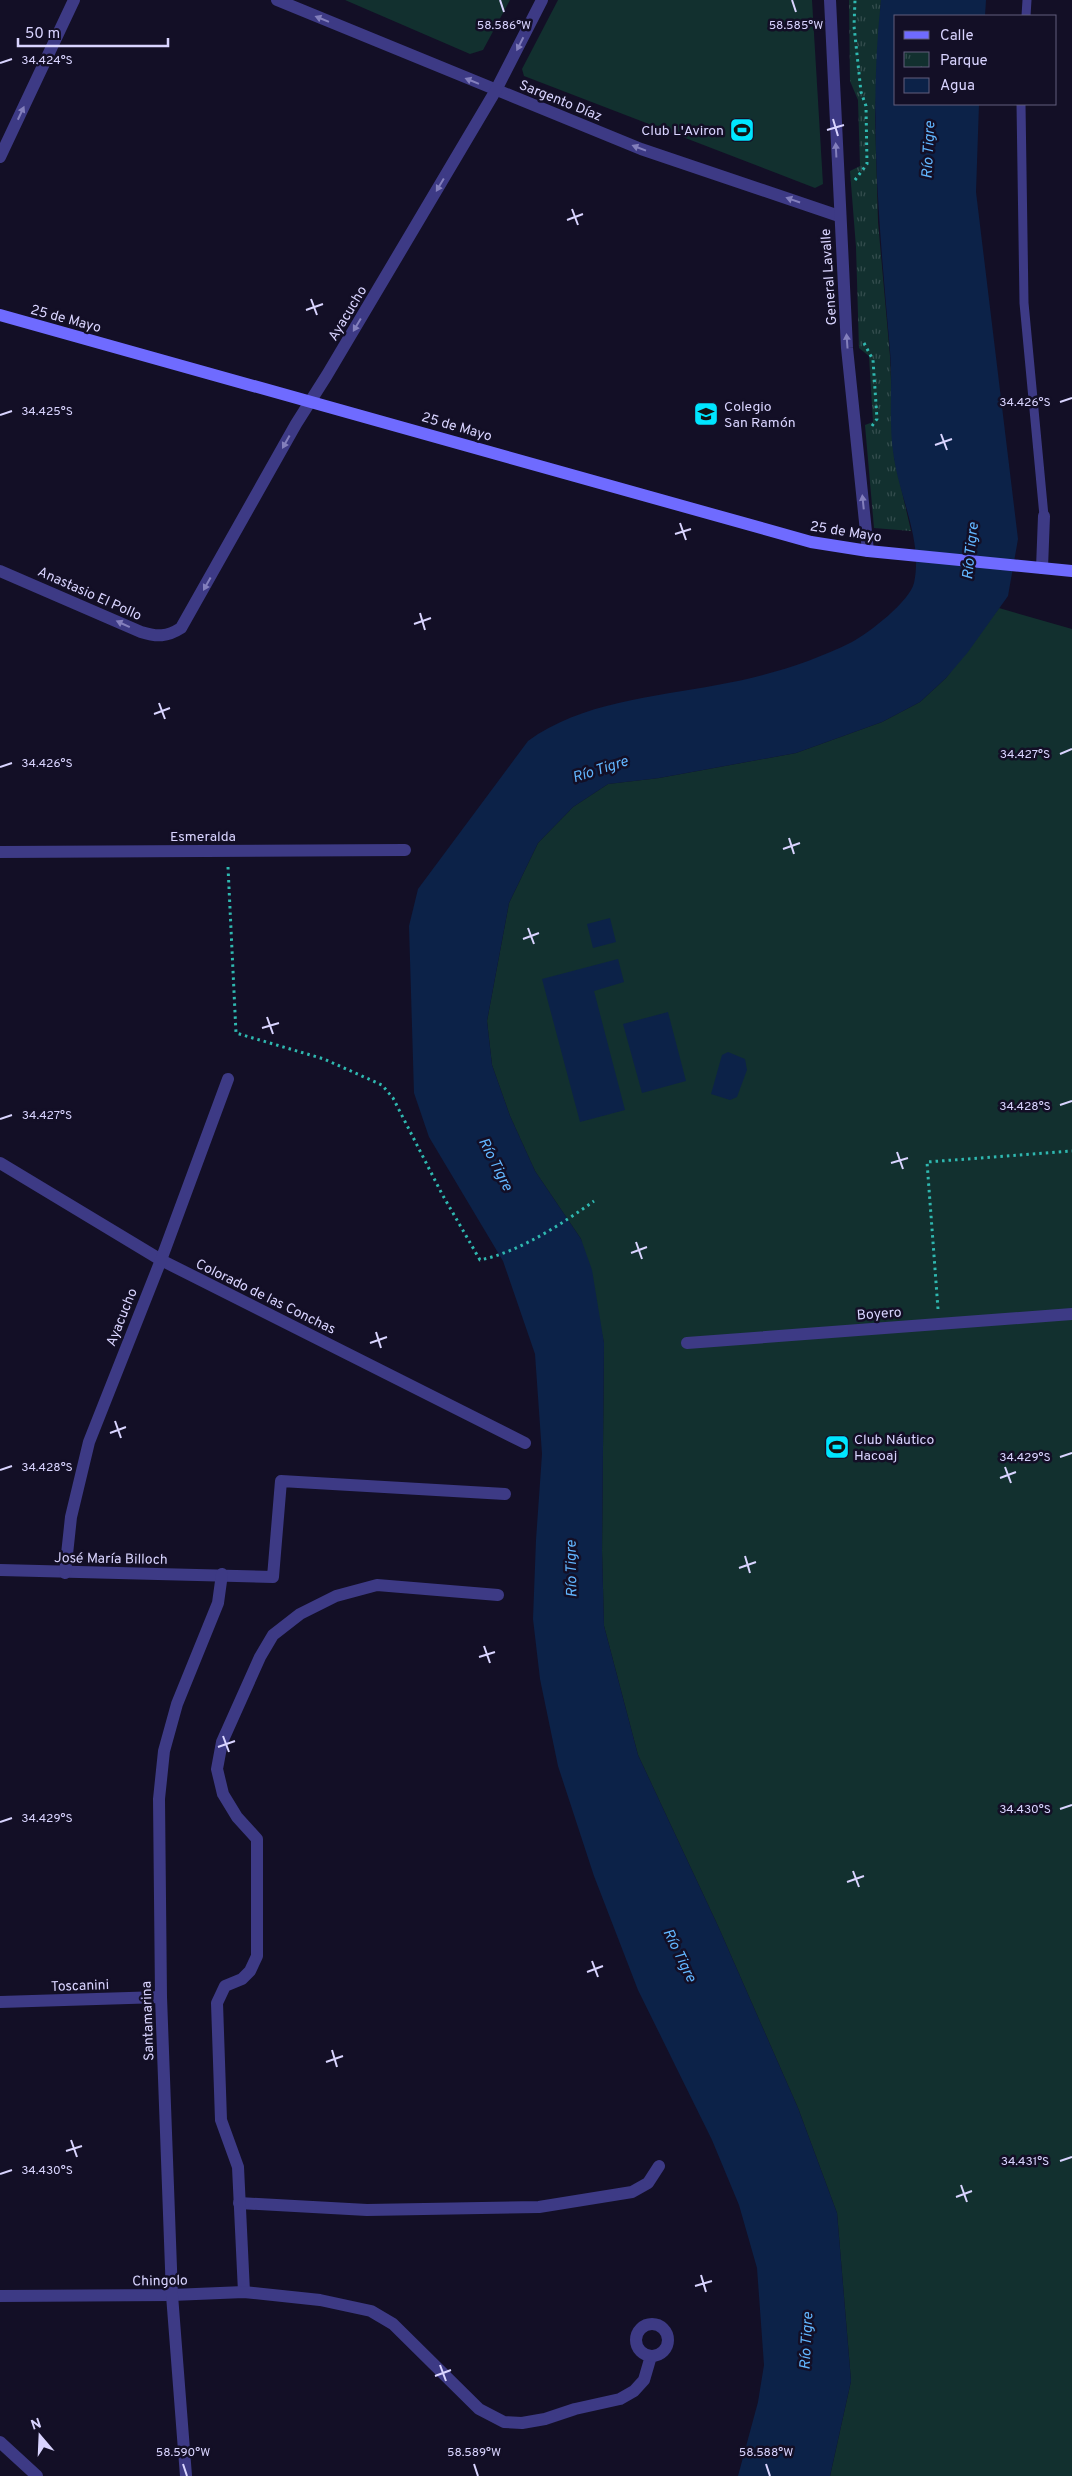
<svg xmlns="http://www.w3.org/2000/svg" width="1072" height="2476" viewBox="0 0 1072 2476" font-family="Overpass,sans-serif">
  <style>
    .park { fill: url(#park-tufts) }
    .pitch { fill: #12302f }
    .water { fill: #0c2248 }
    .lines { fill: none; stroke-linecap: round; stroke-linejoin: round }
    .path { stroke: #2fb8b0; stroke-width: 3; stroke-dasharray: 2.5 4; stroke-linecap: butt }
    .service { stroke: #3d3a85; stroke-width: 9 }
    .minor { stroke: #3d3a85; stroke-width: 12 }
    .secondary { stroke: #6f6bff; stroke-width: 12 }
    .oneway { fill: #837fbc }
    .ticks { fill: none; stroke: #d9d4ff; stroke-width: 2 }
    .labels { text-anchor: middle; stroke-width: 5; stroke-linejoin: round; paint-order: stroke }
    .street-label { font-size: 14px; fill: #d9d4ff; stroke: #130f26 }
    .poi-label { font-size: 14px; fill: #d9d4ff; stroke: #130f26; text-anchor: start }
    .water-label { font-size: 15px; font-style: italic; fill: #62b6ff; stroke: #130f26 }
    .ticks-label { font-size: 12px; text-anchor: middle; fill: #d9d4ff; stroke: #130f26; stroke-width: 5; stroke-linejoin: round; paint-order: stroke }
  </style>
  <defs>
    <pattern id="park-tufts" width="24" height="20" patternUnits="userSpaceOnUse" patternTransform="scale(1.25)"><rect width="24" height="20" fill="#12302f"/><path d="M3 7l-1-3M5 7V3M7 7l1-3M15 17l-1-3M17 17v-4M19 17l1-3" fill="none" stroke="#344d4e"/></pattern>
  </defs>
  <rect width="100%" height="100%" fill="#130f26"/>
  <polygon class="park" points="849,0 881,0 875,116 878,222 890,356 894,457 911,531 874,528 865,425 873,422 869,356 859,348 856,247 850,171 860,166 858,100 850,81"/>
  <g class="pitch">
    <polygon points="345,0 510,0 483,50 470,54"/>
    <polygon points="558,0 812,0 823,184 815,188 524,76 522,69"/>
    <polygon points="999,608 1072,629 1072,2476 830,2476 851,2381 837,2213 798,2108 718,1926 638,1755 604,1626 602,1551 604,1343 581,1239 535,1171 510,1116 492,1065 487,1021 509,903 538,843 573,807 608,784 659,778 796,753 882,722 920,702 946,678"/>
  </g>
  <g class="water">
    <path d="M881 0H986L985 16H896V104H979L976 192 1018 539 1008 596 968 652 946 678 920 702 882 722 796 753 659 778 608 784 573 807 538 843 509 903 487 1021 492 1065 510 1116 535 1171 581 1239 592 1270 604 1343 602 1551 604 1626 638 1755 718 1926 798 2108 837 2213 851 2381 830 2476H738L758 2402 764 2365 757 2268 739 2205 712 2140 638 1990 594 1876 558 1766 540 1679 533 1619 536 1540 542 1454 535 1354 503 1261 429 1137 414 1093 409 926 418 889 528 741C581 702 654 697 717 685 763 677 810 663 852 642 869 633 910 601 914 583 923 542 900 498 894 458 888 423 893 386 890 351 880 235 868 117 881 0Z"/>
    <polygon points="610,918 616,942 593,948 587,924"/>
    <polygon points="618,959 624,982 594,991 625,1110 580,1122 542,979"/>
    <polygon points="668,1012 686,1081 642,1093 623,1024"/>
    <polygon points="728,1052 745,1059 747,1070 737,1097 730,1100 711,1094 722,1055"/>
  </g>
  <g class="lines">
    <g class="path">
      <polyline points="855,180 867,164 866,106 861,92 854,26 855,0"/>
      <polyline points="864,343 873,360 877,419 872,426"/>
      <path d="M228 867 236 1033 324 1059 382 1085 393 1098 442 1194 480 1260C519 1252 562 1224 594 1201"/>
      <polyline points="938,1309 927,1162 1072,1151"/>
    </g>
    <g class="service">
      <polyline points="1026,16 1027,0"/>
      <polyline points="1021,104 1024,303 1044,516"/>
    </g>
    <g class="minor">
      <polyline points="277,0 641,149 839,216"/>
      <polyline points="830,0 847,348 868,551"/>
      <polyline points="0,157 74,0"/>
      <polyline points="1042,568 1044,516"/>
      <path d="M0 571 141 632C157 637 167 637 181 628L296 424 327 375 496 90 542 0"/>
      <polyline points="0,852 405,850"/>
      <polyline points="0,1163 161,1260 525,1443"/>
      <polyline points="687,1343 1072,1314"/>
      <polyline points="0,1570 273,1577 281,1481 505,1494"/>
      <polyline points="65,1573 71,1517 89,1442 161,1260 228,1079"/>
      <polyline points="0,2002 161,1997"/>
      <polyline points="239,2203 367,2210 539,2207 632,2192 648,2183 659,2166"/>
      <polyline points="244,2292 238,2167 221,2120 217,2003 225,1986 242,1979 250,1971 257,1956 257,1839 237,1817 223,1794 217,1769 222,1742 260,1657 273,1635 300,1614 336,1596 377,1585 498,1595"/>
      <polyline points="0,2296 172,2295 244,2292 320,2300 371,2311 393,2324 479,2409 504,2422 522,2423 545,2419 575,2409 620,2399 634,2391 644,2380 651,2356"/>
      <circle cx="652" cy="2340" r="16"/>
      <polyline points="0,2442 37,2476"/>
      <polyline points="186,2476 172,2295 161,1997 159,1799 164,1751 177,1704 218,1603 222,1574"/>
    </g>
    <polyline class="secondary" points="0,315 811,542 868,551 1072,571"/>
  </g>
  <defs><path id="oneway-solid" d="M-6-.8H1V-3.2L6.5 0L1 3.2V.8H-6Z" transform="scale(1.25)"/></defs>
  <g class="oneway">
    <use href="#oneway-solid" transform="translate(322 19) rotate(-158)"/>
    <use href="#oneway-solid" transform="translate(520 44) rotate(117)"/>
    <use href="#oneway-solid" transform="translate(472 81) rotate(-158)"/>
    <use href="#oneway-solid" transform="translate(21 113) rotate(-65)"/>
    <use href="#oneway-solid" transform="translate(639 148) rotate(-159)"/>
    <use href="#oneway-solid" transform="translate(836 150) rotate(-93)"/>
    <use href="#oneway-solid" transform="translate(440 185) rotate(121)"/>
    <use href="#oneway-solid" transform="translate(793 200) rotate(-161)"/>
    <use href="#oneway-solid" transform="translate(357 325) rotate(121)"/>
    <use href="#oneway-solid" transform="translate(847 341) rotate(-94)"/>
    <use href="#oneway-solid" transform="translate(286 442) rotate(119)"/>
    <use href="#oneway-solid" transform="translate(863 502) rotate(-96)"/>
    <use href="#oneway-solid" transform="translate(207 584) rotate(119)"/>
    <use href="#oneway-solid" transform="translate(123 624) rotate(-155)"/>
  </g>
  <path class="ticks" d="M500 0 504 12M792 0 796 12M0 63 12 59M833 119 838 136M827 130 844 125M572 209 578 225M567 220 583 214M311 299 317 315M306 310 323 304M1060 402 1072 398M0 415 12 411M941 434 947 450M935 445 952 439M680 523 686 540M675 534 691 529M420 613 425 630M414 624 431 618M159 703 165 719M154 714 170 708M1060 754 1072 749M0 767 12 763M789 838 794 854M783 849 800 843M528 928 534 944M523 939 539 933M267 1017 273 1034M262 1028 279 1023M1060 1105 1072 1101M0 1119 12 1115M897 1152 903 1169M891 1163 908 1158M636 1242 642 1259M631 1253 647 1247M376 1332 381 1348M370 1343 387 1337M115 1421 121 1438M110 1433 126 1427M1060 1457 1072 1453M1005 1467 1011 1483M0 1470 12 1466M1000 1478 1016 1472M745 1556 750 1573M739 1568 756 1562M484 1646 490 1663M479 1657 495 1652M223 1736 229 1752M218 1747 235 1741M1060 1809 1072 1805M0 1822 12 1818M853 1871 859 1887M847 1882 864 1876M592 1961 598 1977M587 1972 603 1966M332 2050 337 2067M326 2062 343 2056M71 2140 77 2157M66 2151 82 2146M1060 2161 1072 2157M0 2174 12 2170M961 2185 967 2202M956 2197 972 2191M701 2275 706 2292M695 2286 712 2281M440 2365 446 2381M435 2376 451 2370M183 2464 187 2476M474 2464 478 2476M766 2464 770 2476"/>
  <defs>
    <symbol id="stadium-square" viewBox="-11 -11 22 22"><rect x="-9" y="-9" width="18" height="18" rx="4" fill="#00e5ff" stroke="#130f26"/><path d="M0-5a6.5 5 0 1 0 0 10a6.5 5 0 1 0 0-10ZM-3.5-1.8h7v3.6h-7Z" fill="#111"/></symbol>
    <symbol id="school-square" viewBox="-11 -11 22 22"><rect x="-9" y="-9" width="18" height="18" rx="4" fill="#00e5ff" stroke="#130f26"/><path d="M0-5L7-2L0 1L-7-2ZM-4 1L0 2.5L4 1V4Q0 6-4 4Z" fill="#111"/></symbol>
  </defs>
  <g fill-rule="evenodd">
    <use href="#stadium-square" x="728" y="116" width="28" height="28"/>
    <use href="#school-square" x="692" y="400" width="28" height="28"/>
    <use href="#stadium-square" x="823" y="1433" width="28" height="28"/>
  </g>
  <g class="labels">
    <g class="street-label">
      <text transform="translate(561 100) rotate(22)" y="5">Sargento Díaz</text>
      <text transform="translate(828 277) rotate(-94)" y="5">General Lavalle</text>
      <text transform="translate(347 313) rotate(-59)" y="5">Ayacucho</text>
      <text transform="translate(66 318) rotate(15)" y="5">25 de Mayo</text>
      <text transform="translate(457 426) rotate(16)" y="5">25 de Mayo</text>
      <text transform="translate(846 531) rotate(9)" y="5">25 de Mayo</text>
      <text transform="translate(90 593) rotate(24)" y="5">Anastasio El Pollo</text>
      <text x="203" y="841">Esmeralda</text>
      <text transform="translate(266 1296) rotate(26)" y="5">Colorado de las Conchas</text>
      <text transform="translate(879 1313) rotate(-4)" y="5">Boyero</text>
      <text transform="translate(121 1317) rotate(-68)" y="5">Ayacucho</text>
      <text transform="translate(111 1558) rotate(1)" y="5">José María Billoch</text>
      <text transform="translate(80 1985) rotate(-2)" y="5">Toscanini</text>
      <text transform="translate(147 2021) rotate(-92)" y="5">Santamarina</text>
      <text transform="translate(160 2280) rotate(-1)" y="5">Chingolo</text>
    </g>
    <g class="poi-label">
      <text x="724" y="135" text-anchor="end">Club L'Aviron</text>
      <text x="724" y="411">Colegio<tspan x="724" dy="16">San Ramón</tspan></text>
      <text x="854" y="1444">Club Náutico<tspan x="854" dy="16">Hacoaj</tspan></text>
    </g>
    <g class="water-label">
      <text transform="translate(928 150) rotate(-87)" y="5">Río Tigre</text>
      <text transform="translate(970 551) rotate(-84)" y="5">Río Tigre</text>
      <text transform="translate(600 769) rotate(-18)" y="5">Río Tigre</text>
      <text transform="translate(496 1164) rotate(63)" y="5">Río Tigre</text>
      <text transform="translate(571 1569) rotate(-91)" y="5">Río Tigre</text>
      <text transform="translate(680 1955) rotate(64)" y="5">Río Tigre</text>
      <text transform="translate(806 2341) rotate(-87)" y="5">Río Tigre</text>
    </g>
  </g>
  <g class="ticks-label">
    <text x="504" y="29">58.586°W</text>
    <text x="796" y="29">58.585°W</text>
    <text x="47" y="64">34.424°S</text>
    <text x="1025" y="406">34.426°S</text>
    <text x="47" y="415">34.425°S</text>
    <text x="1025" y="758">34.427°S</text>
    <text x="47" y="767">34.426°S</text>
    <text x="1025" y="1110">34.428°S</text>
    <text x="47" y="1119">34.427°S</text>
    <text x="1025" y="1461">34.429°S</text>
    <text x="47" y="1471">34.428°S</text>
    <text x="1025" y="1813">34.430°S</text>
    <text x="47" y="1822">34.429°S</text>
    <text x="1025" y="2165">34.431°S</text>
    <text x="47" y="2174">34.430°S</text>
    <text x="183" y="2456">58.590°W</text>
    <text x="474" y="2456">58.589°W</text>
    <text x="766" y="2456">58.588°W</text>
  </g>
  <rect x="894" y="15" width="162" height="90" fill="#130f26" stroke="#625e7d"/>
  <rect x="904" y="31" width="25" height="8" fill="#6f6bff" stroke="#625e7d"/>
  <text x="940" y="40" font-size="15" fill="#d9d4ff">Calle</text>
  <rect x="904" y="52" width="25" height="15" fill="url(#park-tufts)" stroke="#625e7d"/>
  <text x="940" y="65" font-size="15" fill="#d9d4ff">Parque</text>
  <rect x="904" y="78" width="25" height="15" fill="#0c2248" stroke="#625e7d"/>
  <text x="940" y="90" font-size="15" fill="#d9d4ff">Agua</text>
  <g transform="translate(40 2436) rotate(341)" stroke="#130f26" stroke-width="4" paint-order="stroke">
  <path d="M0-4L9 19L0 12L-9 19Z" fill="#d9d4ff"/>
  <text y="-8" font-size="14" font-weight="bold" text-anchor="middle" fill="#d9d4ff">N</text>
  </g>
  <path d="M18 38v8h150v-8" fill="none" stroke="#d9d4ff" stroke-width="2.5"/>
  <text x="25" y="38" font-size="15" fill="#d9d4ff" stroke="#130f26" stroke-width="4" paint-order="stroke">50 m</text>
</svg>
